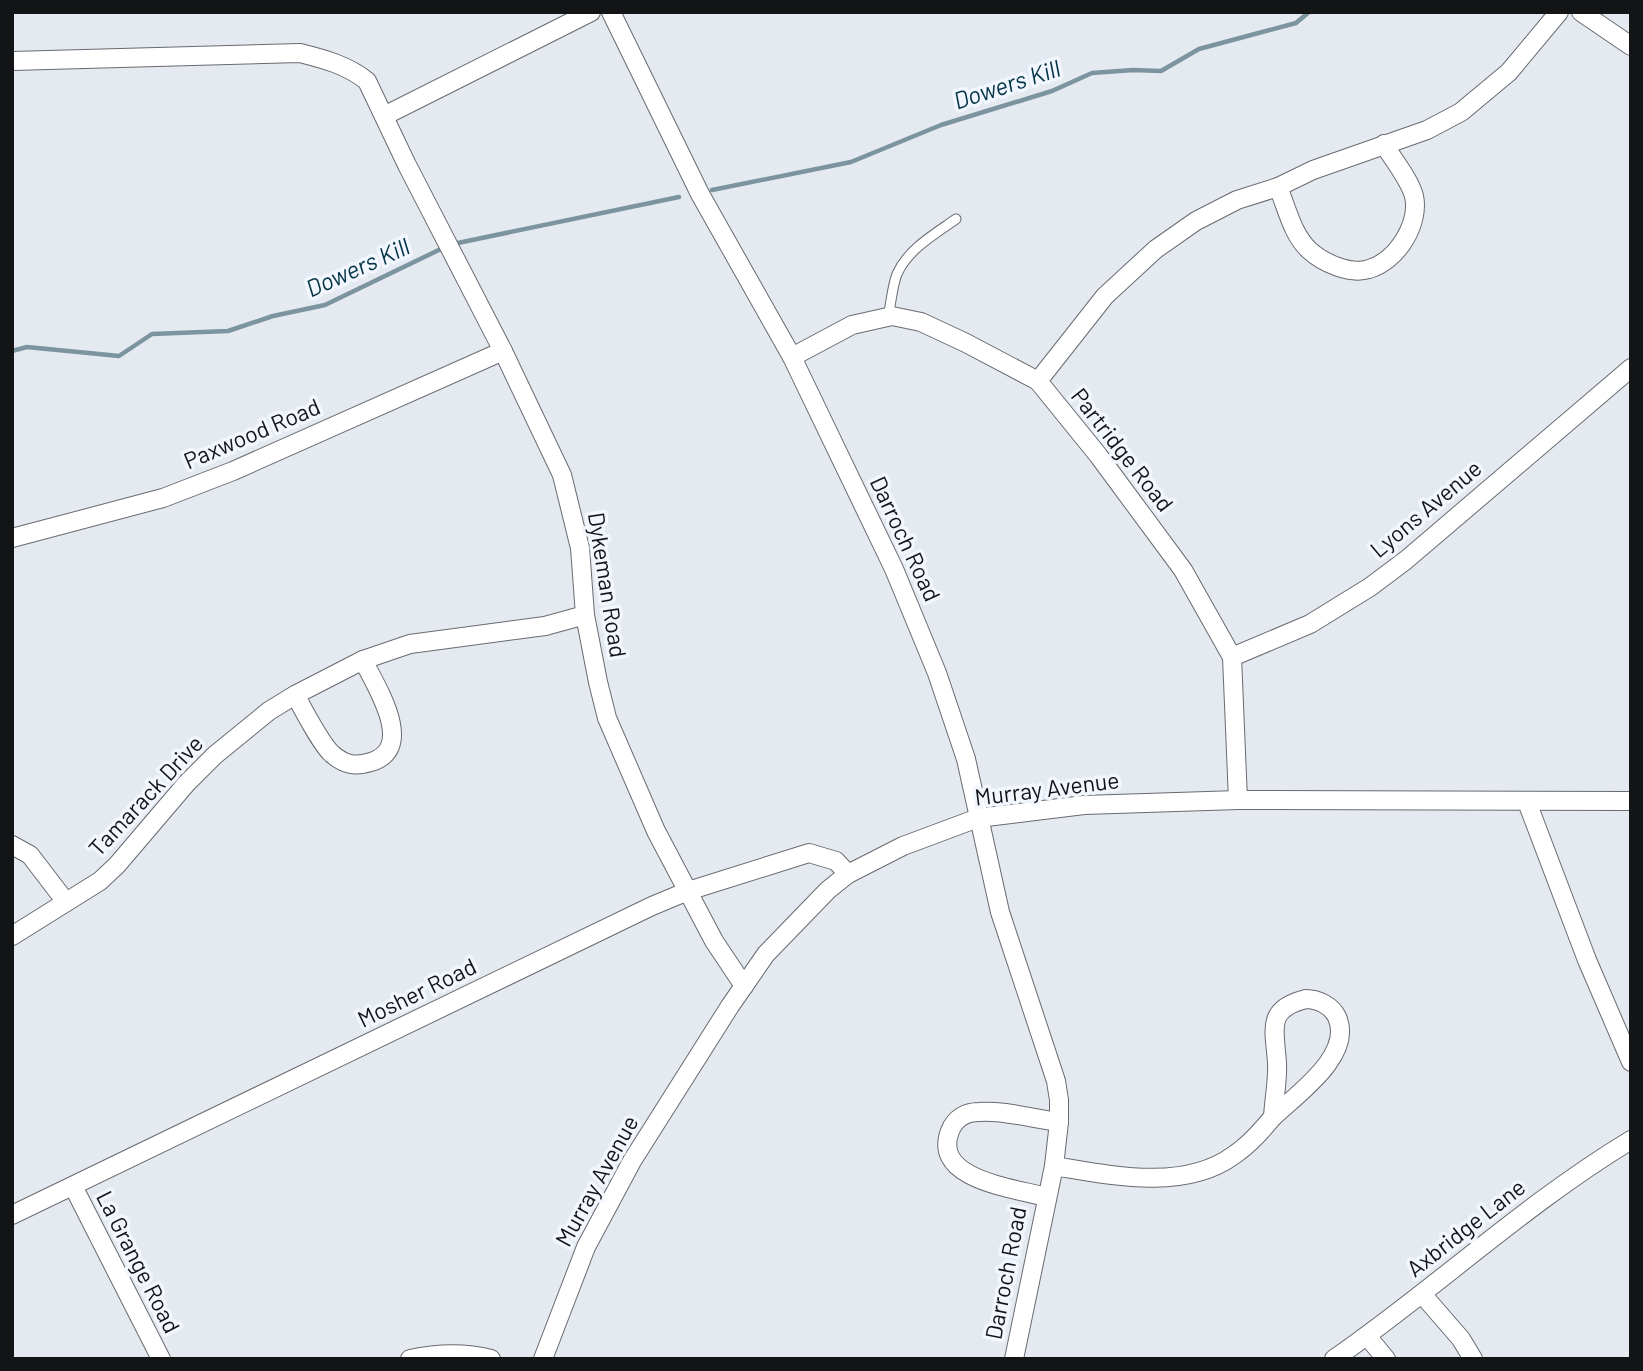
<svg xmlns="http://www.w3.org/2000/svg" width="1643" height="1371" viewBox="0 0 1643 1371" font-family="Barlow,sans-serif">
  <style>
    .lines { fill: none; stroke-linecap: round; stroke-linejoin: round }
    .stream { stroke: #7c94a0; stroke-width: 4.5 }
    .lane-casing { stroke: #676b71; stroke-width: 11 }
    .street-casing { stroke: #676b71; stroke-width: 20 }
    .lane { stroke: #fff; stroke-width: 9 }
    .street { stroke: #fff; stroke-width: 18 }
    .labels { text-anchor: middle; stroke-width: 7; stroke-linejoin: round; paint-order: stroke }
    .street-label { font-size: 23px; fill: #121416; stroke: #f2f6fe }
    .water-label { font-size: 24px; font-style: italic; fill: #033446; stroke: #f2f6fe }
  </style>
  <rect width="100%" height="100%" fill="#e5e9f0"/>
  <g class="lines">
    <g class="stream">
      <polyline points="712,190 851,162 941,125 1052,91 1092,73 1133,70 1161,71 1199,49 1296,23 1309,12"/>
      <polyline points="453,244 679,197"/>
      <polyline points="12,351 27,347 119,356 152,334 228,331 273,316 325,305 445,247"/>
    </g>
    <defs>
      <path id="lane" d="M888 317C891 304 892 287 897 274 908 249 935 234 956 219"/>
      <g id="street">
        <polyline points="611,12 700,194 792,357 894,569 937,673 966,759 1000,912 1056,1081 1059,1100 1059,1122 1054,1166 1014,1359"/>
        <polyline points="1581,12 1631,46"/>
        <path d="M12 61 300 53C324 59 347 65 367 81L407 165 503 351 562 475 580 548 585 615 598 682 607 718 656 831 714 941 744 986"/>
        <polyline points="384,116 591,12"/>
        <path d="M1278 187C1287 208 1292 234 1309 250 1323 263 1350 275 1369 269 1397 261 1420 224 1414 196 1409 178 1393 160 1384 144"/>
        <polyline points="792,357 852,325 892,316 921,322 966,343 1038,381 1098,455 1183,570 1232,657 1238,800"/>
        <polyline points="1038,381 1105,296 1156,249 1196,221 1237,200 1278,187 1313,170 1427,130 1461,112 1509,72 1559,12"/>
        <polyline points="12,538 163,498 233,471 503,351"/>
        <polyline points="1232,657 1310,624 1370,587 1406,560 1631,368"/>
        <path d="M295 695C304 710 320 743 332 754 345 765 355 767 371 762 417 748 375 685 363 660"/>
        <polyline points="1527,802 1587,960 1631,1062"/>
        <polyline points="12,845 30,855 66,902"/>
        <polyline points="12,936 100,881 117,865 186,784 215,755 269,711 295,695 363,660 410,644 545,626 585,615"/>
        <path d="M1306 999C1318 999 1332 1006 1337 1017 1354 1055 1297 1094 1273 1117 1274 1099 1278 1080 1277 1063 1275 1030 1265 1009 1306 999Z"/>
        <path d="M1054 1166C1109 1175 1184 1192 1234 1155 1249 1145 1261 1131 1273 1117"/>
        <polyline points="73,1186 161,1359"/>
        <path d="M1046 1197C1015 1188 931 1180 950 1131 955 1118 966 1112 979 1112 1004 1110 1034 1119 1059 1122"/>
        <polyline points="12,1215 652,906 688,891 809,853 836,861 848,874"/>
        <polyline points="1422,1294 1461,1339 1473,1359"/>
        <polyline points="1367,1336 1386,1359"/>
        <path d="M410 1359C438 1353 464 1352 491 1359"/>
        <polyline points="543,1359 586,1247 632,1161 730,1006 766,954 828,890 848,874 903,846 978,818 1084,805 1238,800 1631,801"/>
        <path d="M1334 1359C1435 1289 1525 1204 1631 1140"/>
      </g>
    </defs>
    <use href="#lane" class="lane-casing"/>
    <use href="#street" class="street-casing"/>
    <use href="#lane" class="lane"/>
    <use href="#street" class="street"/>
  </g>
  <g class="labels">
    <g class="street-label">
      <text transform="translate(252 434) rotate(-23)" y="8">Paxwood Road</text>
      <text transform="translate(1122 450) rotate(52)" y="8">Partridge Road</text>
      <text transform="translate(1426 509) rotate(-40)" y="8">Lyons Avenue</text>
      <text transform="translate(905 539) rotate(65)" y="8">Darroch Road</text>
      <text transform="translate(607 585) rotate(81)" y="8">Dykeman Road</text>
      <text transform="translate(1047 789) rotate(-7)" y="8">Murray Avenue</text>
      <text transform="translate(146 796) rotate(-47)" y="8">Tamarack Drive</text>
      <text transform="translate(417 993) rotate(-26)" y="8">Mosher Road</text>
      <text transform="translate(597 1181) rotate(-61)" y="8">Murray Avenue</text>
      <text transform="translate(1466 1228) rotate(-38)" y="8">Axbridge Lane</text>
      <text transform="translate(138 1262) rotate(63)" y="8">La Grange Road</text>
      <text transform="translate(1006 1273) rotate(-79)" y="8">Darroch Road</text>
    </g>
    <g class="water-label">
      <text transform="translate(1007 85) rotate(-18)" y="8">Dowers Kill</text>
      <text transform="translate(358 268) rotate(-24)" y="8">Dowers Kill</text>
    </g>
  </g>
  <rect width="1643" height="1371" fill="none" stroke="#121416" stroke-width="28"/>
</svg>
